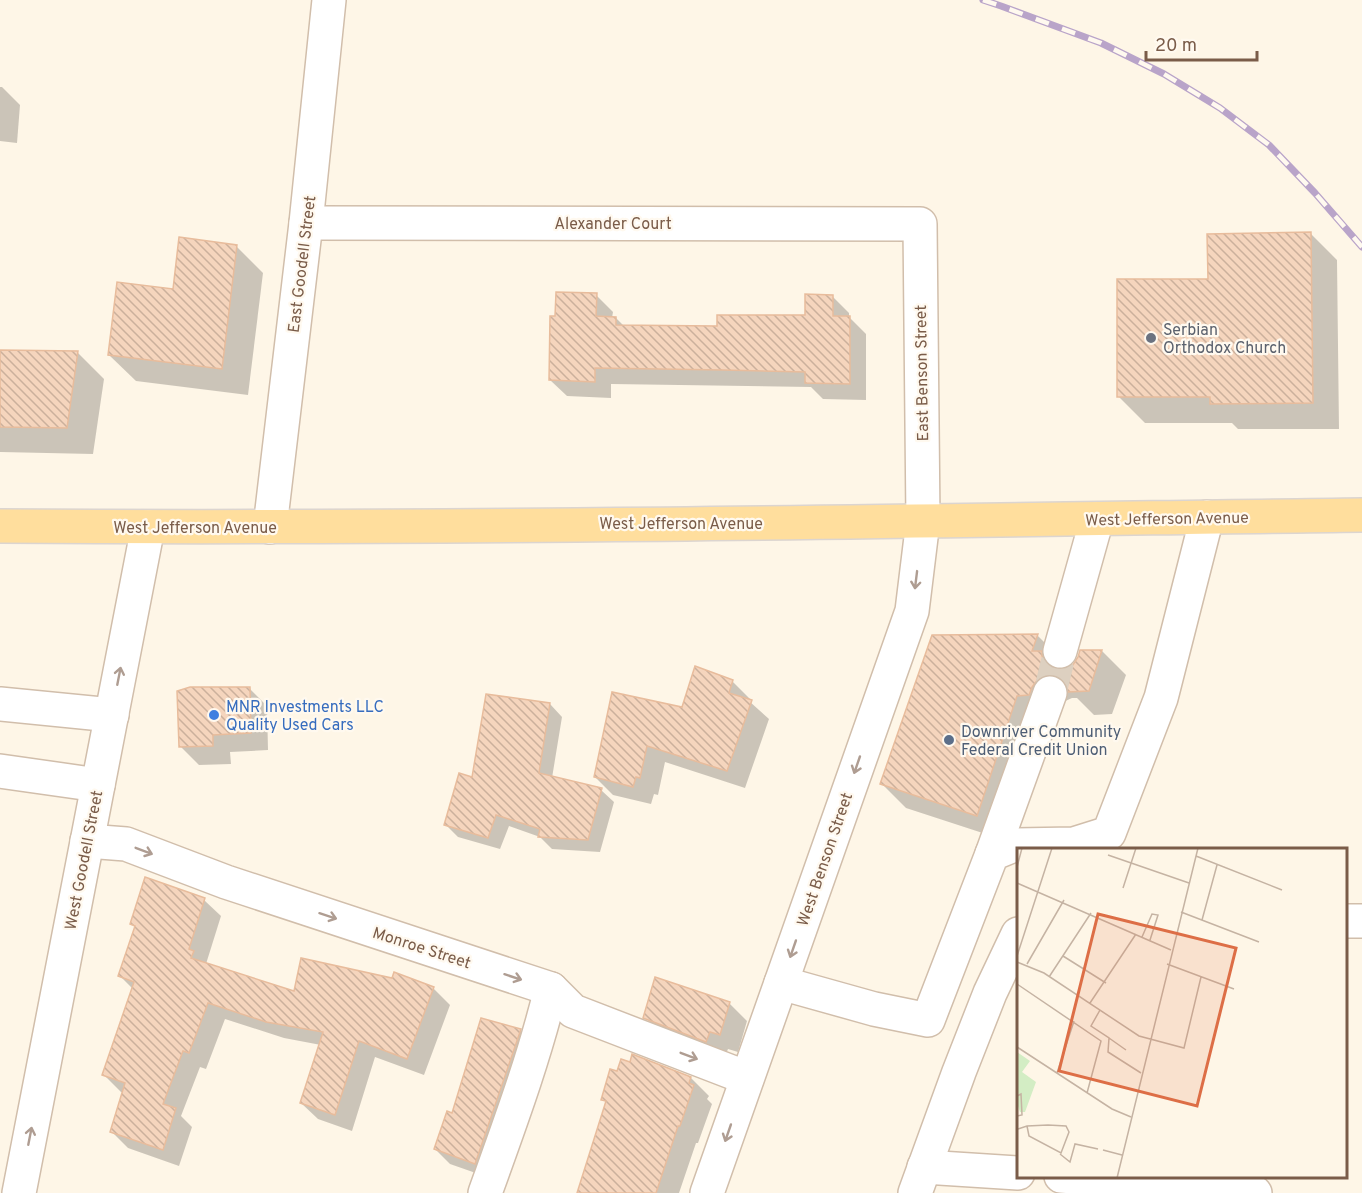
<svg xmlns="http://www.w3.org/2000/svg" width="1362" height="1193" viewBox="0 0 1362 1193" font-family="Overpass,sans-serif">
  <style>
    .shadow { fill: #0003 }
    .building { fill: url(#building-back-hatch); stroke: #e8bc9c; stroke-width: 1.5 }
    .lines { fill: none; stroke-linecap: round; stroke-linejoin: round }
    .minor-tunnel { stroke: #ddd0c0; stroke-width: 33; stroke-dasharray: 33 16; stroke-linecap: butt }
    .minor-casing { stroke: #d1beab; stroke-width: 36 }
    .major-casing { stroke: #dcd5d0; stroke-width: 36 }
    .minor { stroke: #fff; stroke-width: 33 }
    .major { stroke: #ffde9d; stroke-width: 33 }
    .rail-casing { stroke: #b9a4c9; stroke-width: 7 }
    .rail { stroke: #fff9ef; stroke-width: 4.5; stroke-dasharray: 14; stroke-linecap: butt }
    .oneway { stroke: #af9d92 }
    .worship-dot { fill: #6b7280; stroke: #fff9ef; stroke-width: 2 }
    .shop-dot { fill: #3f7fe0; stroke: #fff9ef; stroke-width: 2 }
    .service-dot { fill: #5c6f8a; stroke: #fff9ef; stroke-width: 2 }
    .labels { text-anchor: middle; stroke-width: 4.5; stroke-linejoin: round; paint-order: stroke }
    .street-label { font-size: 16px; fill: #7a5c49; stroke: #fff9ef }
    .worship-label { font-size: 16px; fill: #5b616d; stroke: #fff9ef; text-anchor: start }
    .shop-label { font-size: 16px; fill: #366cbe; stroke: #fff9ef; text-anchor: start }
    .service-label { font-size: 16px; fill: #4e5e75; stroke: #fff9ef; text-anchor: start }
    .inset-road { fill: none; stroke: #c5b3a3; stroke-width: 1.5 }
    .view { fill: #dd6e46; fill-opacity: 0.15; stroke: #dd6e46; stroke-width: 3 }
    .inset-edge { fill: none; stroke: #7a5c49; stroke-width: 3 }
  </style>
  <defs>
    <pattern id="building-back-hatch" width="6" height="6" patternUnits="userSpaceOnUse" patternTransform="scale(1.5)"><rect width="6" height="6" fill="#f5d5bd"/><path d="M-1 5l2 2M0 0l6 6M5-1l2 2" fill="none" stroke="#cbb09c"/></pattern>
  </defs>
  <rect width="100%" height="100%" fill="#fef6e7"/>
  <g class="shadow">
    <polygon points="0,87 2,87 20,105 17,143 0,141"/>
    <polygon points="1311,234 1337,260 1339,429 1238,429 1232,423 1145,423 1118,396 1209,281"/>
    <polygon points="236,246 263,273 248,395 136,381 109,355 175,290"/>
    <polygon points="596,295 613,312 612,318 616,318 625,327 718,328 806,317 833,297 849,313 849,317 866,334 866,400 823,399 811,387 611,384 611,398 567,396 550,380 557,318"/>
    <polygon points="0,352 77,352 104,379 93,454 0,452"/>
    <polygon points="1037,635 1061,659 1058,669 1059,671 1074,666 1081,652 1102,651 1126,675 1112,714 1094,715 1077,698 1072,698 1061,703 1001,839 906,808 882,784"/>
    <polygon points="732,681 750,699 749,701 769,719 745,788 665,762 658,795 654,794 651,804 613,795 595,777 683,709"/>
    <polygon points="249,688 267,706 268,750 230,752 231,764 199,765 181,747"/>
    <polygon points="550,704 562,717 552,778 601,790 614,802 600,852 552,849 540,837 509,826 500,849 458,837 446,825 474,779"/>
    <polygon points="204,900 221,916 206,964 296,993 433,988 450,1005 424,1075 375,1057 352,1131 318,1119 301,1103 321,1045 284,1038 225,1019 206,1069 200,1067 181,1116 192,1127 179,1166 128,1148 112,1132 124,1093 121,1092 104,1075 133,989 120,976 136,928 131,923"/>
    <polygon points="729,1003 747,1021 738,1052 728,1049 724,1059 663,1035 645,1017"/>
    <polygon points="520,1031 535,1046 490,1178 450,1164 435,1149 453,1115"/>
    <polygon points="631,1064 691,1078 709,1096 707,1099 712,1104 698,1143 696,1143 679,1193 579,1193 607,1104 603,1099 618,1073"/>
  </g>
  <g class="building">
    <polygon points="1311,232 1313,403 1210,404 1210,397 1117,397 1117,279 1208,279 1207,234"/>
    <polygon points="179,237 237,245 222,369 108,355 117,282 173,289"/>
    <polygon points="556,292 597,293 596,316 616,317 616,325 717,326 717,315 805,315 805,294 833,295 833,316 850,316 850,384 805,383 805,372 723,370 595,368 595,382 549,380 550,316 555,316"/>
    <polygon points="0,350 78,351 67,428 0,427"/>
    <polygon points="1038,634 1032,651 1042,651 1042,656 1046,664 1056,669 1064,669 1073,665 1078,657 1080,650 1102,650 1089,691 1068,692 1064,681 1057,676 1047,675 1038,679 1032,687 1029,695 1017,696 977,816 880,784 932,635"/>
    <polygon points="695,666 733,680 729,693 752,700 727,771 647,746 640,778 636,777 633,787 594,777 612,692 682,707"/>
    <polygon points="190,687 250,687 251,733 213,735 213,746 179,747 177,691"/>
    <polygon points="486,694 550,703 539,773 602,788 588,840 538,837 540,829 496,815 488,838 444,825 459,773 472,777"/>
    <polygon points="145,877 205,898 189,949 194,951 191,958 294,991 301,958 392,978 394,972 434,987 407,1059 359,1041 335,1115 300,1103 323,1032 266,1022 208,1003 189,1053 183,1051 163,1104 176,1108 163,1150 110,1132 125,1083 102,1075 134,982 118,976 135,926 130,924"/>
    <polygon points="655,977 730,1002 720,1035 710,1032 706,1042 643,1018"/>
    <polygon points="481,1018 521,1029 475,1164 434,1149 447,1111 452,1113"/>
    <polygon points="632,1054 691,1077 689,1083 694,1085 680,1126 678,1126 656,1193 577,1193 606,1101 601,1100 610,1069 617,1071 621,1059 630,1062"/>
  </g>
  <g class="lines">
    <polyline class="minor-tunnel" points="1050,693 1060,651"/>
    <defs>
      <g id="minor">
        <polyline points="306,223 920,224 923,521 912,611 707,1193"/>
        <polyline points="270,527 306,223 329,0"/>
        <polyline points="1060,651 1097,519"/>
        <polyline points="0,704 112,715"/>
        <polyline points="0,771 98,785"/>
        <polyline points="87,841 126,844 226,882 551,989 573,1011 747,1078"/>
        <polyline points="992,854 1050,693"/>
        <polyline points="1346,921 1362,921"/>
        <polyline points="781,983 874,1009 928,1020 992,854 1014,845 1074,844 1109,833 1161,698 1207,517"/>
        <polyline points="924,1167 1018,1173"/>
        <polyline points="1061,1176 1255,1193"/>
        <polyline points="19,1193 148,527"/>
        <path d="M485 1193C509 1126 534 1059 551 989"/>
        <polyline points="915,1193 959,1072 990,993 1018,934"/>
      </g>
      <path id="major" d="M0 526C454 529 908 521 1362 515"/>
    </defs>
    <use href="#minor" class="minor-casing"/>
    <use href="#major" class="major-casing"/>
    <use href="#minor" class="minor"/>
    <use href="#major" class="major"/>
    <defs>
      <polyline id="rail" points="983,0 1001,6 1101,43 1164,74 1220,108 1269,145 1315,193 1362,247"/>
    </defs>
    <use href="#rail" class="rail-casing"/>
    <use href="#rail" class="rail"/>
  </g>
  <defs><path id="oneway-shaft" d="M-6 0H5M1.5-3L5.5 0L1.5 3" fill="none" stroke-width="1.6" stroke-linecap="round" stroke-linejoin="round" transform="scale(1.5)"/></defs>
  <g class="oneway">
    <use href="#oneway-shaft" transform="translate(916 580) rotate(97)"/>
    <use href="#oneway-shaft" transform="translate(119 676) rotate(-79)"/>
    <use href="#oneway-shaft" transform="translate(857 765) rotate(109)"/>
    <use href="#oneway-shaft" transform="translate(144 851) rotate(21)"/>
    <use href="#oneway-shaft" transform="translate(328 916) rotate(18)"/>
    <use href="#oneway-shaft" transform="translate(793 949) rotate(109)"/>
    <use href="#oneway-shaft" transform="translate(513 977) rotate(18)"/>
    <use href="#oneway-shaft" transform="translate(689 1056) rotate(21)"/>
    <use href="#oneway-shaft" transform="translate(728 1133) rotate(109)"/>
    <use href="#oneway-shaft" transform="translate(30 1136) rotate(-79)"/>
  </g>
  <circle class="worship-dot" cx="1151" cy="338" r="6"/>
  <circle class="shop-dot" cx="214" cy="715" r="6"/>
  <circle class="service-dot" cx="949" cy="740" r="6"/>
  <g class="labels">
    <g class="street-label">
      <text x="613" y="229">Alexander Court</text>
      <text transform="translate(301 264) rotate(-83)" y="6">East Goodell Street</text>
      <text transform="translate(921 373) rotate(-91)" y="6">East Benson Street</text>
      <text transform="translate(1167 518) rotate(-1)" y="6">West Jefferson Avenue</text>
      <text x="681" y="529">West Jefferson Avenue</text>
      <text x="195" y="533">West Jefferson Avenue</text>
      <text transform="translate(824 859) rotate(-71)" y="6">West Benson Street</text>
      <text transform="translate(83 860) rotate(-79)" y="6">West Goodell Street</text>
      <text transform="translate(422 947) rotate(18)" y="6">Monroe Street</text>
    </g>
    <g class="worship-label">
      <text x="1163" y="335">Serbian<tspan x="1163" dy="18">Orthodox Church</tspan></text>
    </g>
    <g class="shop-label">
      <text x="226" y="712">MNR Investments LLC<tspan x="226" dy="18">Quality Used Cars</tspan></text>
    </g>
    <g class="service-label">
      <text x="961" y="737">Downriver Community<tspan x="961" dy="18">Federal Credit Union</tspan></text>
    </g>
  </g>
  <g transform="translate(1017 848)">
    <rect width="330" height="330" fill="#fef6e7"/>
    <path d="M0 204 13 213 5 224 19 234 8 264H3L0 255Z" fill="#d3edc4"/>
    <path class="inset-road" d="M91 7 172 35M179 8 265 42M0 19 5 0M0 35 154 102M106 40 119 0M164 64 242 94M185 72 200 17M125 89 135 66 141 67 133 92M0 108 35 0M46 108 89 135M0 114 27 125 122 188 167 200 184 129M10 116 47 52M150 116 217 141M32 129 74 65M0 136 84 193 70 245M73 155 119 86M83 162 74 178 92 190 91 204 124 225M92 190 109 202M0 199 95 261 114 269M40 225 57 173M0 248 4 246 5 267 0 268M1 281 10 278 31 277 49 278 52 284 44 305 12 288 10 278M86 302 105 307M43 306 53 314 58 296 81 301M100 330 181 0"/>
    <path class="view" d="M81 66 219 100 180 258 42 223Z"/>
    <rect width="330" height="330" class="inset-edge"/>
  </g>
  <path d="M1146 51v9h111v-9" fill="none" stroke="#7a5c49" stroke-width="3"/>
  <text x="1155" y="51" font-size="18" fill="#7a5c49" stroke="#fff9ef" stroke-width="4.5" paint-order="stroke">20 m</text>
</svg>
